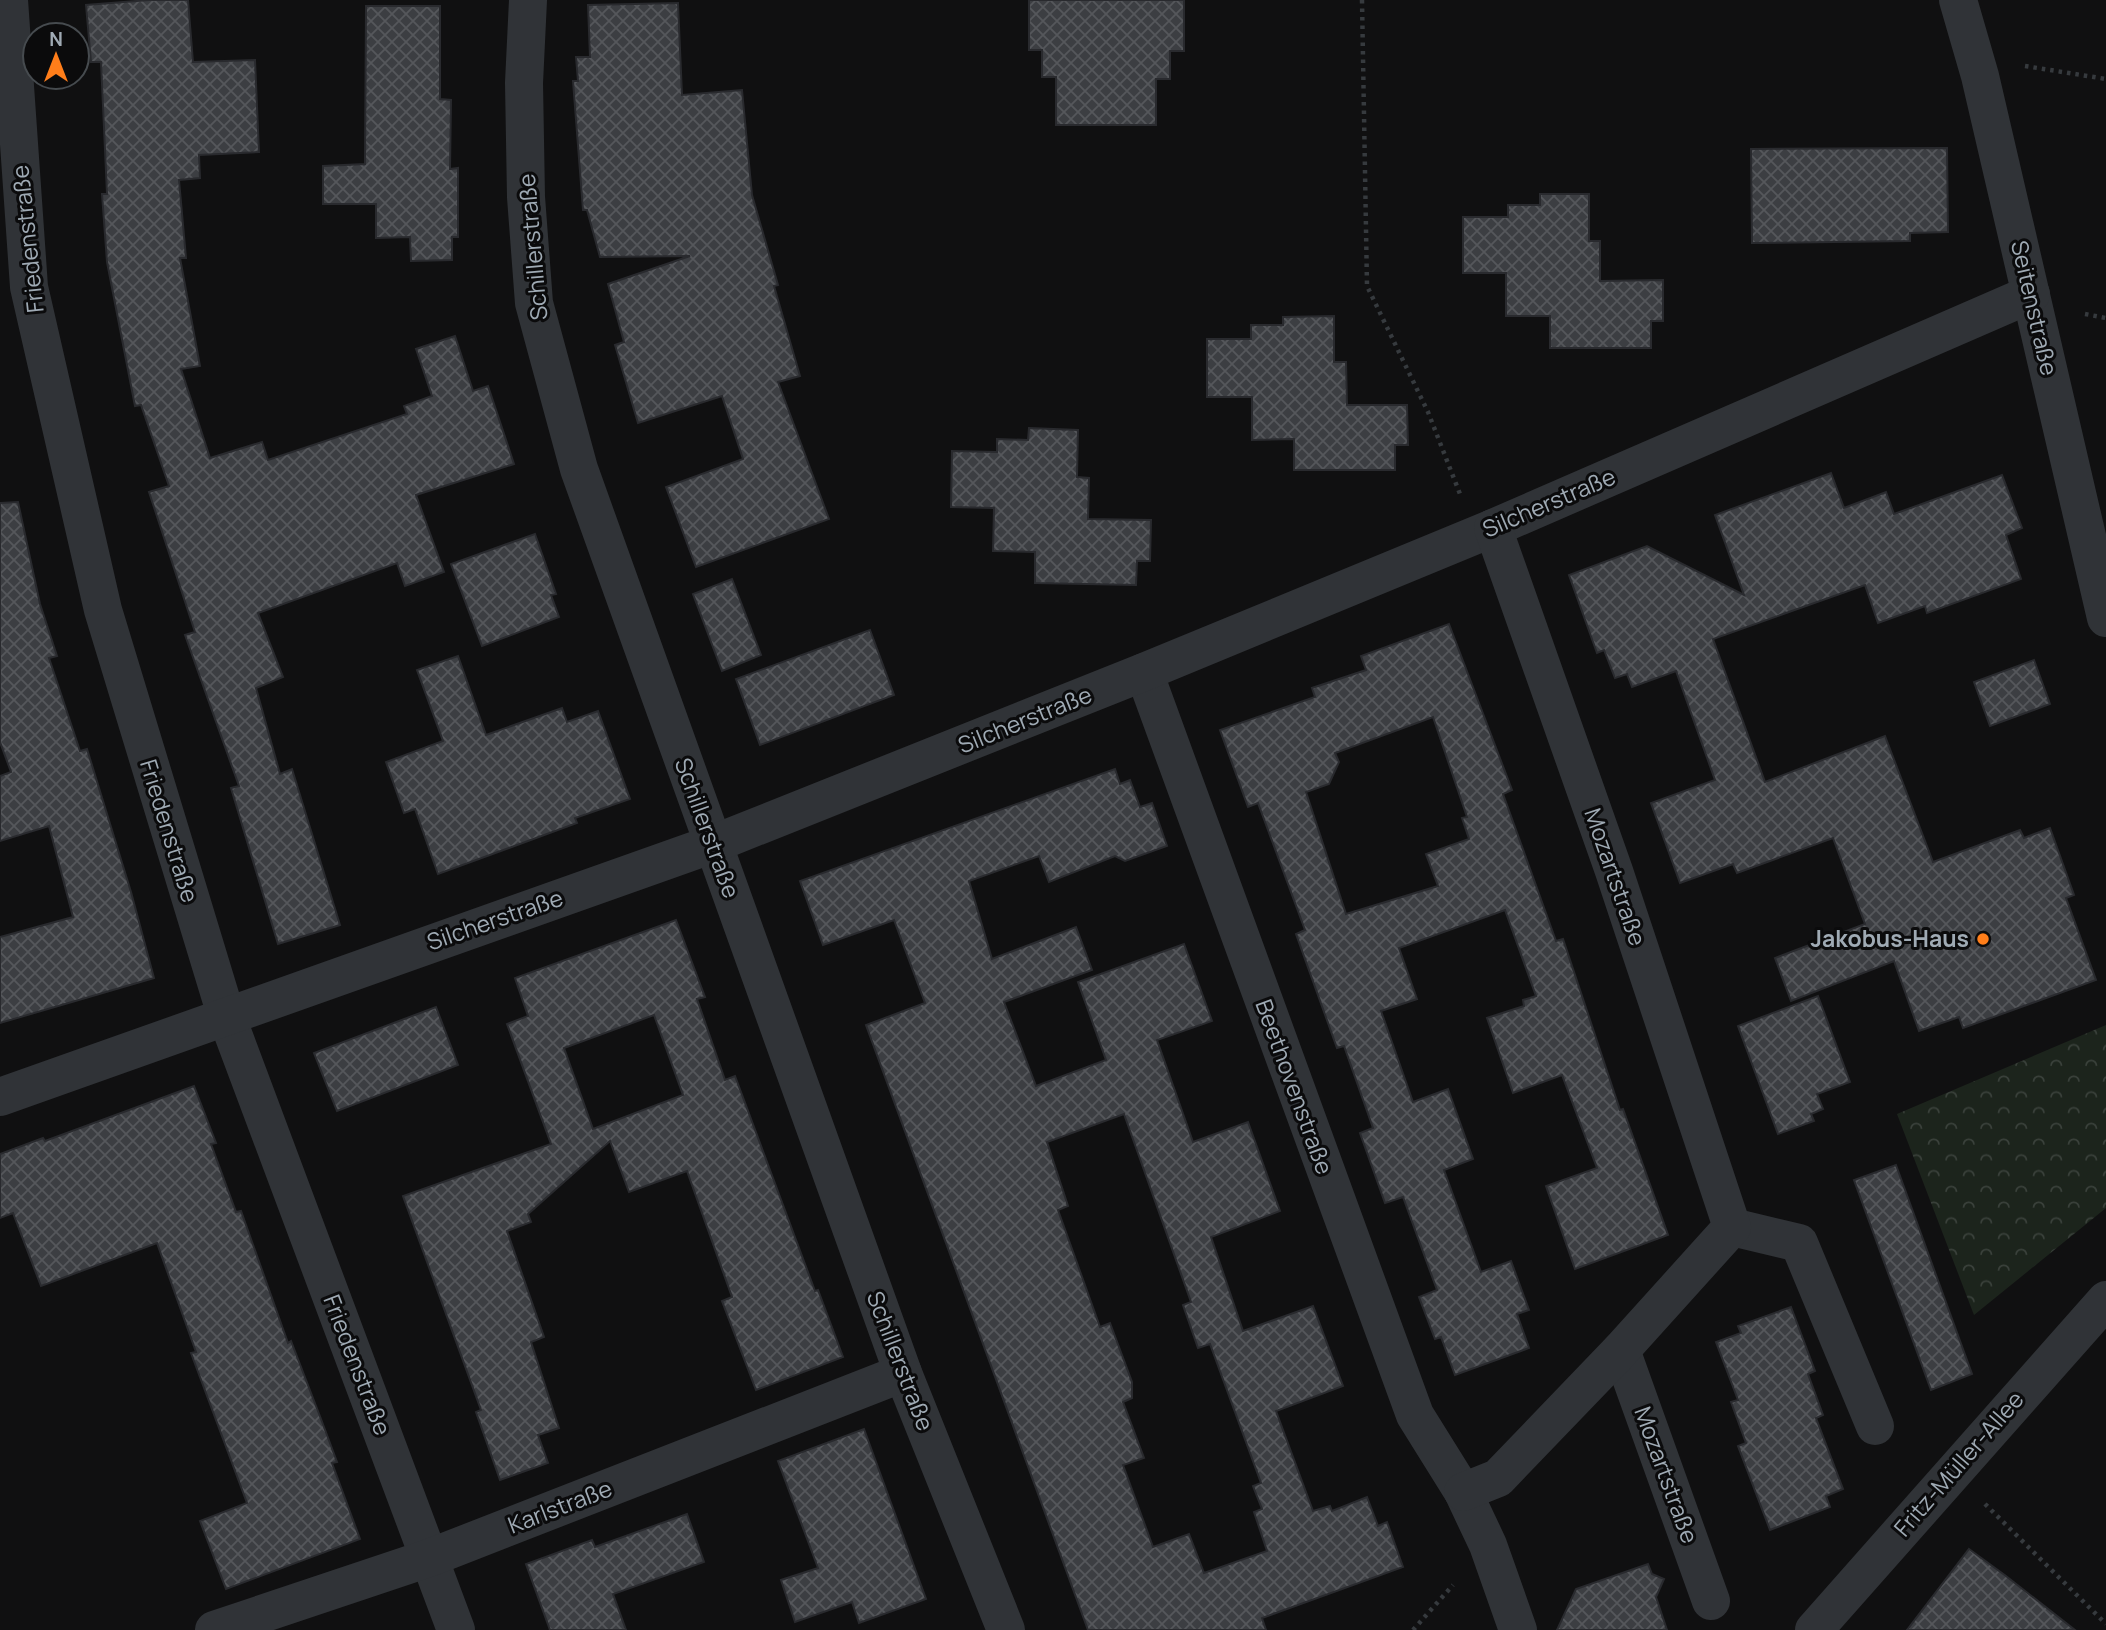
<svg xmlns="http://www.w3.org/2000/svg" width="2106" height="1630" viewBox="0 0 2106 1630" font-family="Manrope,sans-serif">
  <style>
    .park { fill: url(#park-crowns) }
    .building { fill: url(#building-cross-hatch); stroke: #292a2e; stroke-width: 2; fill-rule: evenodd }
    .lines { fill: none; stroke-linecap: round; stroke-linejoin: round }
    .path { stroke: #363a3e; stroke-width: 4.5; stroke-dasharray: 3.5 5; stroke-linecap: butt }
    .street { stroke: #303337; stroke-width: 38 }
    .poi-dot { fill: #ff7e1a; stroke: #0b0b0c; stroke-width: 2.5 }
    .labels { text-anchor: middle; stroke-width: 6; stroke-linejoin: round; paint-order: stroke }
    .street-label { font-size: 23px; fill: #9faab4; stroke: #0b0b0c }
    .poi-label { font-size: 23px; font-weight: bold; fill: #9faab4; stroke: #0b0b0c; text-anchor: end }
  </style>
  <defs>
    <pattern id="park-crowns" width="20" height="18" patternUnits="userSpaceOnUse" patternTransform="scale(1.75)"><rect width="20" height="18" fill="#1c241c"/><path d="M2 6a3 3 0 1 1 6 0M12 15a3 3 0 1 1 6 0" fill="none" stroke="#3a413b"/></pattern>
    <pattern id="building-cross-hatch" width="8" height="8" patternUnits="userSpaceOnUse" patternTransform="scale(1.75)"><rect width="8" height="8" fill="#3c3e42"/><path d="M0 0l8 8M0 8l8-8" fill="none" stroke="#55575b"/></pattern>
  </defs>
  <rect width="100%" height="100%" fill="#101011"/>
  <polygon class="park" points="2106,1025 2106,1208 1974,1315 1897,1114"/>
  <g class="building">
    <polygon points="149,0 188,0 193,62 255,60 259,152 199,155 200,178 179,180 186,258 180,258 200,366 181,369 210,458 262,442 268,460 407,414 404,406 432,396 416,349 455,336 473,391 488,386 514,464 416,495 444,572 405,586 397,563 258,613 283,677 256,688 280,774 292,769 340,925 278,944 231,788 239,786 185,635 195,632 149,492 169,486 141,405 135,406 107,262 102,194 107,194 101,62 91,62 86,5"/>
    <polygon points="1029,0 1184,0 1184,51 1170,51 1170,79 1156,79 1156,125 1056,125 1056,77 1042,77 1042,50 1029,50"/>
    <polygon points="678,3 682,95 742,90 752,195 778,285 774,286 800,376 778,382 829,519 696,567 666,487 743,459 722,396 638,423 615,345 624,342 608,284 690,256 600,257 587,210 583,210 573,81 578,81 576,57 590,57 588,5"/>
    <polygon points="366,6 440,6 440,99 451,100 450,169 458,168 458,237 452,237 452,260 411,261 410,237 376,238 376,204 323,204 323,166 365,164"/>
    <polygon points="1947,148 1948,232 1910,233 1910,241 1752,243 1751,149"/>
    <polygon points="1540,194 1589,194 1589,241 1600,241 1600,281 1663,280 1663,321 1651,321 1651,348 1550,348 1550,316 1506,316 1506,273 1463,273 1463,217 1508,217 1508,205 1540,205"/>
    <polygon points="1334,316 1334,362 1346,362 1347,405 1407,405 1408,445 1395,445 1395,470 1294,470 1294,439 1252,440 1252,397 1207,397 1207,339 1251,339 1251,325 1283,325 1283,317"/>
    <polygon points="1029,428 1078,430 1077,477 1089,478 1088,519 1151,520 1150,561 1137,561 1136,585 1035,583 1035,552 993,551 994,508 951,507 952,451 997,452 997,439 1028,440"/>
    <polygon points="1831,473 1844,508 1886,492 1894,514 2002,475 2022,528 2006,535 2021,579 1927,613 1925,606 1878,623 1865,585 1713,639 1765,782 1885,736 1933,862 2020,830 2024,838 2050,828 2074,895 2066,898 2096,980 1963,1028 1959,1017 1919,1031 1894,961 1791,1001 1775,958 1865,924 1833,838 1737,873 1733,864 1680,883 1651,803 1715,780 1676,671 1632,687 1627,674 1615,678 1604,650 1597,653 1569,575 1647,546 1744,595 1715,515"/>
    <polygon points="18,502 40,604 57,656 49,658 80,751 87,749 131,892 154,978 0,1023 0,937 73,917 49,826 0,841 0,776 11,772 0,742 0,503"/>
    <polygon points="535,534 556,594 551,595 559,617 482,646 451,564"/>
    <polygon points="732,579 761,655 722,671 693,594"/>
    <path d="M1449 624 1512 790 1503 794 1556 941 1563 939 1620 1110 1623 1109 1668 1235 1575 1269 1546 1186 1597 1168 1562 1075 1513 1093 1487 1018 1524 1006 1523 1000 1536 996 1505 910 1399 948 1417 999 1381 1011 1413 1102 1448 1089 1473 1159 1444 1170 1481 1272 1511 1261 1529 1310 1517 1314 1529 1348 1455 1375 1441 1337 1435 1339 1419 1297 1437 1290 1403 1197 1385 1203 1360 1133 1373 1128 1344 1046 1337 1048 1296 934 1305 930 1258 803 1248 807 1220 730 1315 697 1312 688 1366 670 1361 656ZM1433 717 1467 817 1462 818 1469 839 1426 854 1438 886 1346 914 1306 792 1329 784 1339 762 1335 753Z"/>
    <polygon points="870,630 894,695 760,745 736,679"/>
    <polygon points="458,656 486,735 562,708 567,722 598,711 630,799 575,818 577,823 438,874 415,809 404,813 386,762 443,741 417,670"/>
    <polygon points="2034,660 2050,704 1990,726 1974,682"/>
    <path d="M1115 769 1120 784 1130 780 1140 807 1152 803 1167 846 1125 861 1115 856 1049 882 1039 856 969 881 992 959 1076 927 1092 970 1004 1002 1036 1086 1106 1060 1078 982 1184 944 1212 1021 1157 1040 1193 1142 1248 1122 1280 1211 1211 1237 1243 1331 1313 1306 1343 1386 1276 1411 1313 1511 1330 1506 1332 1511 1367 1497 1378 1526 1387 1522 1403 1567 1262 1618 1266 1630H1088L866 1025 925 1003 894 920 823 945 800 881ZM1124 1114 1191 1302 1183 1305 1198 1348 1210 1344 1261 1483 1253 1486 1262 1509 1254 1512 1267 1551 1204 1573 1189 1534 1153 1547 1123 1465 1144 1458 1123 1402 1132 1398V1382L1110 1323 1100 1327 1058 1210 1068 1206 1047 1142Z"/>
    <path d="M676 920 705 997 697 999 725 1080 735 1076 815 1291 818 1290 843 1357 756 1390 722 1301 732 1297 687 1171 629 1192 610 1141 528 1214 531 1222 507 1231 544 1337 531 1342 559 1428 538 1435 548 1463 500 1480 476 1412 481 1410 403 1196 551 1144 507 1024 528 1016 515 978ZM654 1015 683 1095 593 1129 564 1048Z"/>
    <polygon points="1818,996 1850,1082 1817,1094 1823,1109 1811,1114 1814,1121 1778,1134 1738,1026"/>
    <polygon points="436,1007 458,1065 337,1111 314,1053"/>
    <polygon points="194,1086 216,1143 211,1144 236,1212 241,1211 288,1343 291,1341 321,1419 337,1462 332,1463 360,1539 226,1589 200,1521 247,1503 191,1353 196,1352 157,1243 41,1286 13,1213 0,1218 0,1154 43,1138 45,1141"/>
    <polygon points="1896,1165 1972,1374 1931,1390 1854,1180"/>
    <polygon points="1791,1307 1815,1371 1808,1374 1823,1415 1816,1418 1843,1489 1826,1496 1830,1507 1770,1530 1738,1446 1746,1443 1731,1402 1738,1400 1716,1342 1741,1333 1738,1326"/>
    <polygon points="864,1429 926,1599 859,1623 852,1602 795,1622 781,1580 818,1568 778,1461"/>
    <polygon points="687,1514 704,1562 613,1594 626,1630 550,1630 526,1564 592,1540 595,1547"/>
    <polygon points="1969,1549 2006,1576 2075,1630 1907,1630"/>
    <polygon points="1648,1564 1652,1574 1664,1579 1656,1597 1667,1630 1557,1630 1576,1589"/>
  </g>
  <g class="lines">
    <g class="path">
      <polyline points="1362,0 1367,286 1428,412 1460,494"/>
      <polyline points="2025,66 2106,79"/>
      <polyline points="2085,314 2106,318"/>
      <polyline points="1985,1504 2106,1624"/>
      <polyline points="1413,1630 1453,1585"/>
    </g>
    <g class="street">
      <polyline points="9,0 29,287 103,610 226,1015 456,1630"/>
      <polyline points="528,0 524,83 526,197 534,303 579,469 903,1373 1006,1630"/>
      <polyline points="1958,0 1980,76 2106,618"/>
      <polyline points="1144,672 1415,1415 1463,1492 1488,1545 1518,1630"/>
      <polyline points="0,1097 713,844 1144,672 1493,528 2031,294"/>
      <polyline points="1732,1227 1799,1243 1875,1426"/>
      <polyline points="1621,1350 1711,1601"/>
      <polyline points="1463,1492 1498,1478 1621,1350 1732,1227 1614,871 1493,528"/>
      <polyline points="214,1630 429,1558 903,1373"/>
      <polyline points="1814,1630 2106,1300"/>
    </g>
  </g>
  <circle class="poi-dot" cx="1983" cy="939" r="7"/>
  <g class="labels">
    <g class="street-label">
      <text transform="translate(28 239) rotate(-96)" y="8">Friedenstraße</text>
      <text transform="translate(533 247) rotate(-95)" y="8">Schillerstraße</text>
      <text transform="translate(2034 308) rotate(77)" y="8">Seitenstraße</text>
      <text transform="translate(1549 503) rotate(-23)" y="8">Silcherstraße</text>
      <text transform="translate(1025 720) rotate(-22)" y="8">Silcherstraße</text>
      <text transform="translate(707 828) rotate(70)" y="8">Schillerstraße</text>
      <text transform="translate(169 831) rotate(73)" y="8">Friedenstraße</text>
      <text transform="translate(1615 877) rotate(71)" y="8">Mozartstraße</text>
      <text transform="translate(495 920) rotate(-19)" y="8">Silcherstraße</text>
      <text transform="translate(1294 1087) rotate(70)" y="8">Beethovenstraße</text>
      <text transform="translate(900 1361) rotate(69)" y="8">Schillerstraße</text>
      <text transform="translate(357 1365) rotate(69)" y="8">Friedenstraße</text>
      <text transform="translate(1959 1464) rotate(-49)" y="8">Fritz-Müller-Allee</text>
      <text transform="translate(1666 1475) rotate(70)" y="8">Mozartstraße</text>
      <text transform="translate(560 1507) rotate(-21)" y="8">Karlstraße</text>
    </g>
    <g class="poi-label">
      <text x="1969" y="947">Jakobus-Haus</text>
    </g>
  </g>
  <g transform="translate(56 56)"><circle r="33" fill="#0b0b0c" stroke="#464b4f" stroke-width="2"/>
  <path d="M0-5L12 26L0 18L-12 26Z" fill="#ff7e1a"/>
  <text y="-10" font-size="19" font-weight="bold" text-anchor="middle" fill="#9faab4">N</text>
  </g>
</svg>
